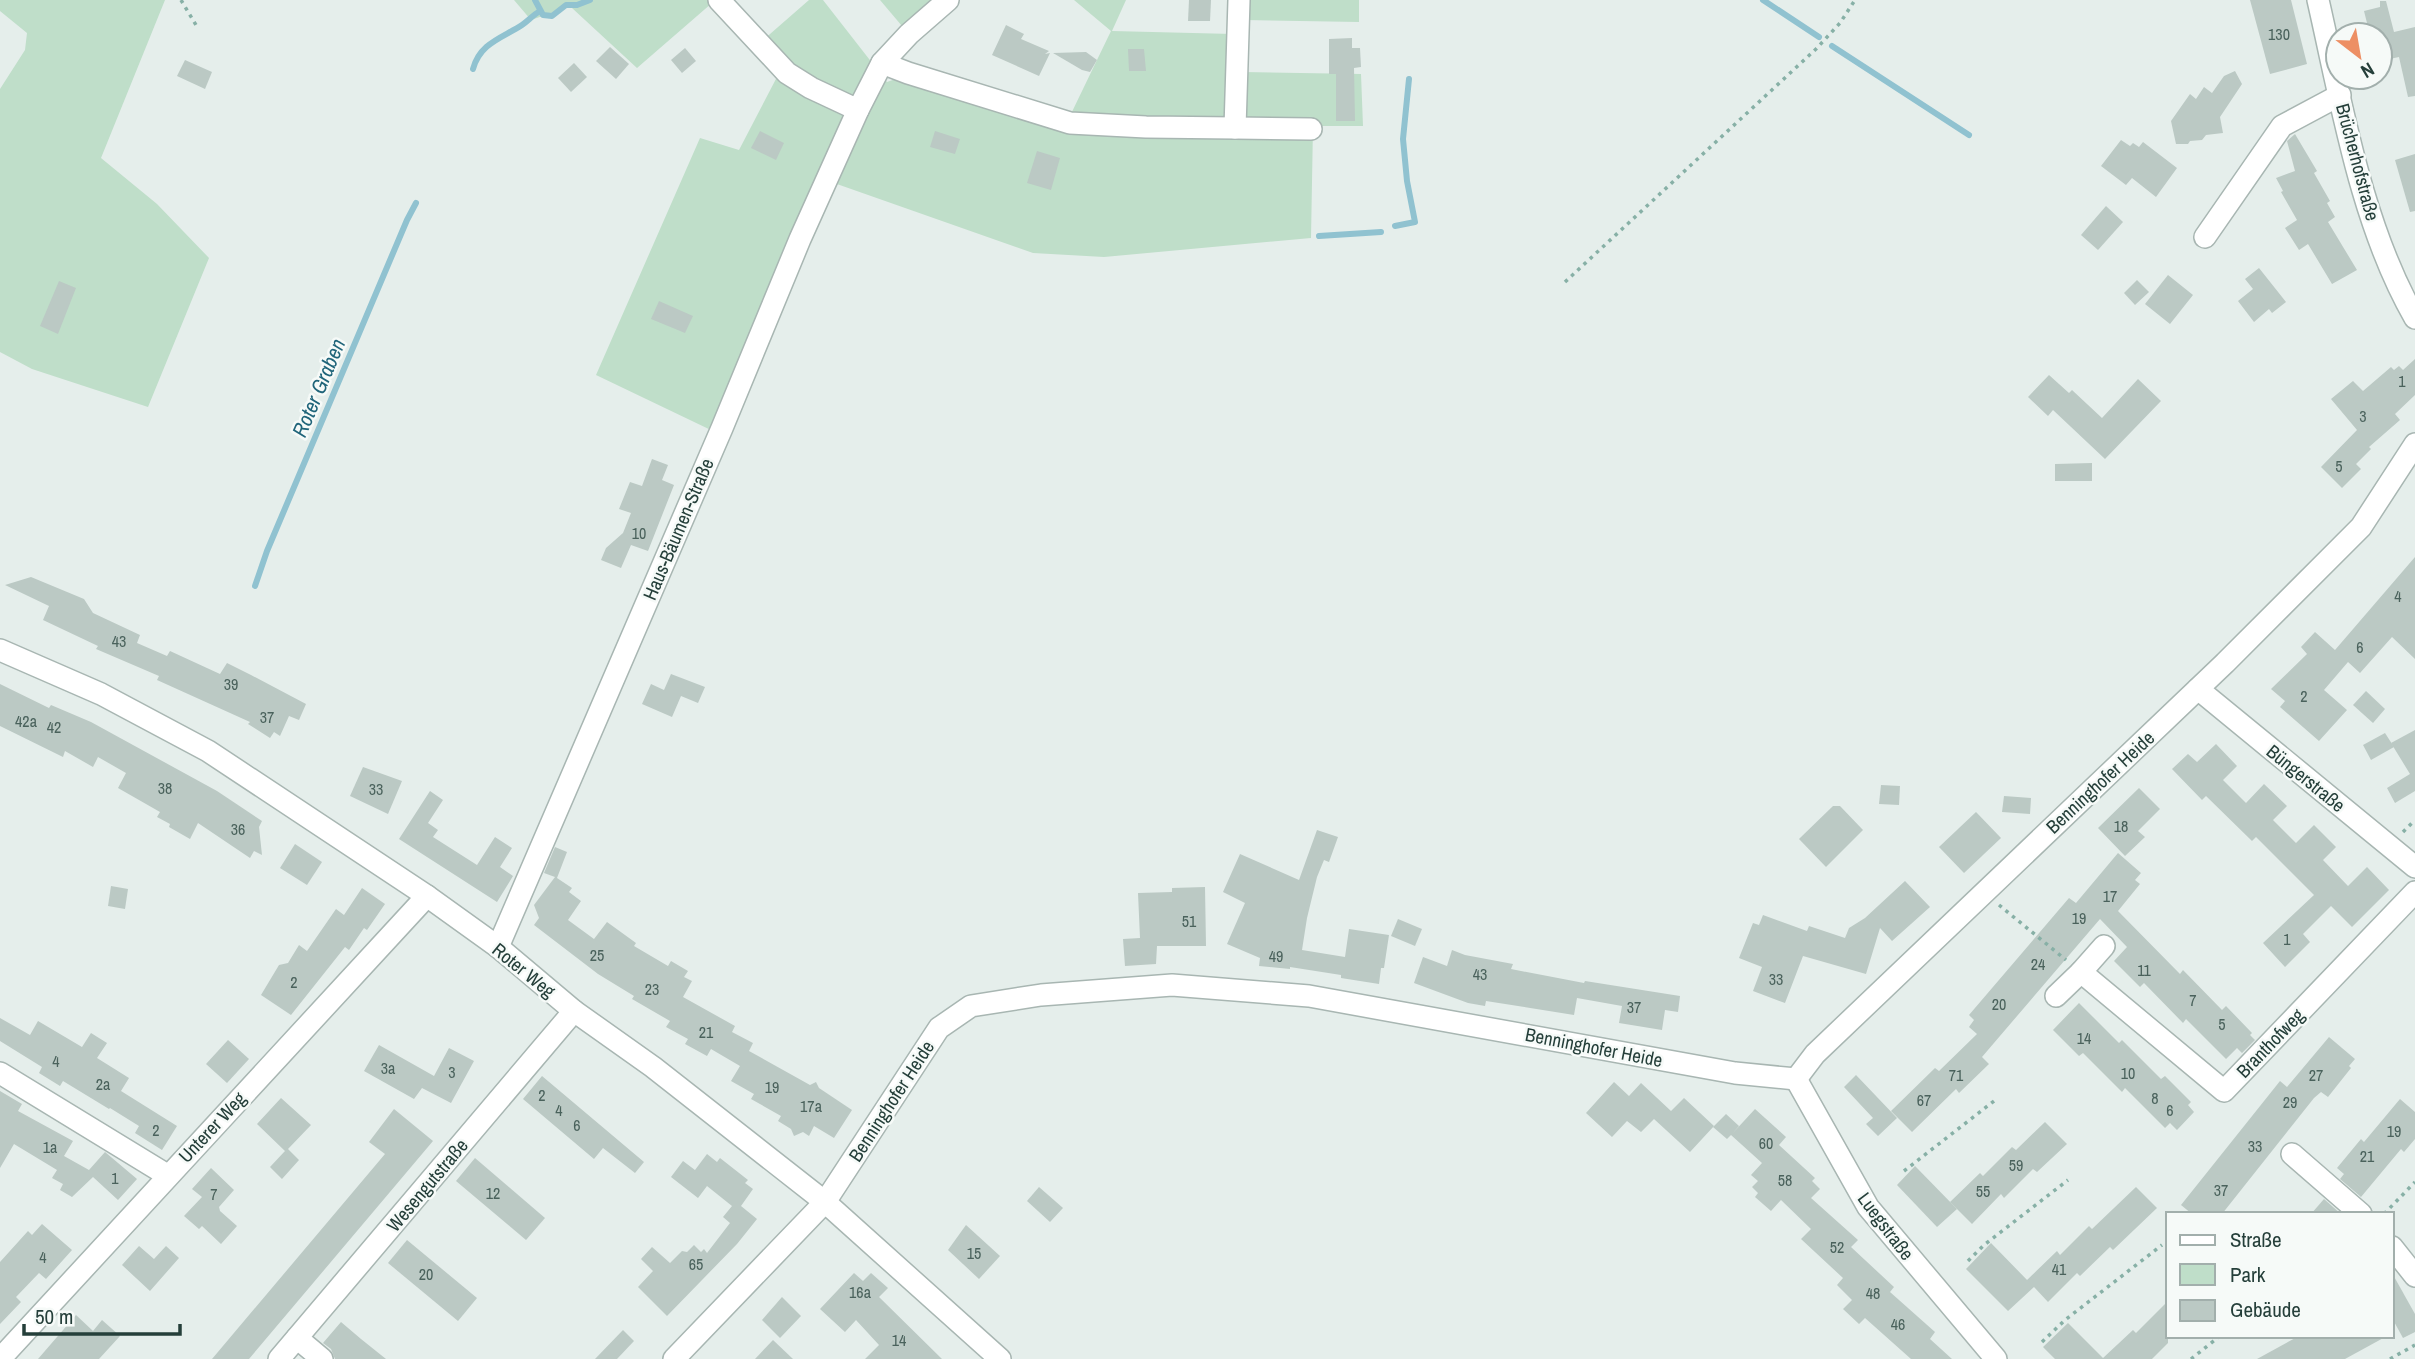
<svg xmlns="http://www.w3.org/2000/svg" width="2415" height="1359" viewBox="0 0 2415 1359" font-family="'Archivo Narrow',sans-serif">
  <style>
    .green { fill: #bfdec9 }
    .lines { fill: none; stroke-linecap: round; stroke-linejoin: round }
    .stream { stroke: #90c2d0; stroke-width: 6 }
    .building { fill: #bbc9c4 }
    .minor-casing { stroke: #a8b6b2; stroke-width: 24 }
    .path { stroke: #87b0a6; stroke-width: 3.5; stroke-dasharray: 3.5 5; stroke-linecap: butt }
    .minor { stroke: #fff; stroke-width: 21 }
    .labels { text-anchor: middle; stroke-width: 5; stroke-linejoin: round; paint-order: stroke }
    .number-label { font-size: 16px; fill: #4a625c }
    .street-label { font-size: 19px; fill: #253f3a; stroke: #f6faf8 }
    .water-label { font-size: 21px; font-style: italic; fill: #20657a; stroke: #f6faf8 }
  </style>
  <rect width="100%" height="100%" fill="#e5eeeb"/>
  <g class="green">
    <polygon points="0,0 165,0 101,158 157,204 209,258 148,407 32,369 0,352 0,89 25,50 27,33 0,11"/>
    <polygon points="514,0 710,0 712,3 637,68 572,8 566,8 531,20"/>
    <polygon points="809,0 823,0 887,82 904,76 1069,118 1111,31 1074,0 1126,0 1112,31 1233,34 1243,72 1361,74 1363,126 1313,126 1311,238 1104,257 1033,253 817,177 766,291 773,296 715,432 596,375 700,138 739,150 777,77 762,41"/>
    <polygon points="880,0 932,0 902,26"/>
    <polygon points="1244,0 1359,0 1359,22 1244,20"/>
  </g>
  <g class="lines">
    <g class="stream">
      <polyline points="535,0 543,15 552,16 566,5 577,5 590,0"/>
      <polyline points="1763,0 1819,37"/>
      <polyline points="1832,46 1969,135"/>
      <path d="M473 69C480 43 502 38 522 25 528 21 533 15 540 11"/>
      <polyline points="1395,226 1415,222 1407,181 1403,139 1409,79"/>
      <polyline points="1319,236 1381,232"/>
      <polyline points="255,586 267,551 407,220 416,203"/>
    </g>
  </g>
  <g class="building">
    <polygon points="1189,0 1211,0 1210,21 1188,21"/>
    <polygon points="2250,0 2291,0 2307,64 2270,74"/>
    <polygon points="2380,1 2386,1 2394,32 2415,27 2415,96 2408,97 2399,57 2380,61 2380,35 2370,35 2364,11 2380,7"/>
    <polygon points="1006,25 1024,34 1021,39 1049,51 1045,54 1050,53 1039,76 992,55"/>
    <polygon points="1352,38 1352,48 1360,48 1361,67 1354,68 1355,121 1336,121 1336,74 1329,74 1329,39"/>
    <polygon points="610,47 629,64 616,79 596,61"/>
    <polygon points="685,48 696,61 682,73 671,60"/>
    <polygon points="1128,49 1144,49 1146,71 1129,71"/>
    <polygon points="1086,52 1097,60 1090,72 1082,70 1053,53"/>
    <polygon points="185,60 212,72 205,89 177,76"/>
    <polygon points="574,63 587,77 571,92 558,78"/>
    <polygon points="2235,71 2242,84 2220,117 2223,133 2206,135 2202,140 2190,141 2188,144 2176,144 2171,121 2190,94 2196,99 2204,87 2212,93 2224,76"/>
    <polygon points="760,131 784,143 776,160 751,148"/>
    <polygon points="935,131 960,139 955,154 930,147"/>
    <polygon points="2295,134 2317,171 2314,173 2330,201 2327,203 2335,217 2328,222 2357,270 2332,284 2308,244 2299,250 2285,228 2297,220 2281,192 2283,191 2276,178 2295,171 2287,141"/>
    <polygon points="2121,140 2130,146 2133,143 2139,147 2143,142 2177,168 2156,197 2132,178 2126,185 2101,166"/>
    <polygon points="1037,151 1060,158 1051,190 1027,183"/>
    <polygon points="2415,154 2415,211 2410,212 2395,160"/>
    <polygon points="2106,206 2123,222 2098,250 2081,235"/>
    <polygon points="2259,268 2286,302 2272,313 2269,309 2254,322 2238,301 2253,289 2245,279"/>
    <polygon points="2168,275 2193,295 2170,324 2145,304"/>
    <polygon points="2137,280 2149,292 2135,305 2124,293"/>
    <polygon points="59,281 76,288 58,334 40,326"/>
    <polygon points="659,301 693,316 685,333 651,319"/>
    <polygon points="2415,359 2415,395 2395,414 2400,420 2369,447 2371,449 2356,464 2361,469 2342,488 2321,467 2357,430 2331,399 2353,381 2363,391 2391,367 2394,370 2399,366 2403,370"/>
    <polygon points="2049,375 2069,393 2072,390 2102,418 2138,379 2161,401 2105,459 2053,410 2048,416 2028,397"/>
    <polygon points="652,459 668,465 662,480 674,485 648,551 631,545 621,568 601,560 606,548 623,533 631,513 619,509 630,482 642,486"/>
    <polygon points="2092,463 2092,481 2055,481 2055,464"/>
    <polygon points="2415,557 2415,659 2392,637 2360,673 2348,662 2324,690 2347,710 2319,741 2280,707 2285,701 2271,689 2307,654 2301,647 2315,632 2335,650"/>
    <polygon points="31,577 84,599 93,613 140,635 137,643 167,656 170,651 220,674 227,663 251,675 306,704 299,720 289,716 280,736 274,732 270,738 248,724 250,722 157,680 159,676 96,649 98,646 43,620 49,606 5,585"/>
    <polygon points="671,674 705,687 698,703 681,696 672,717 642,704 651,684 664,690"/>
    <polygon points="0,684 49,708 51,705 91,722 217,791 262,821 259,827 262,855 254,851 250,858 198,823 190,839 169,827 170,824 157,817 160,812 118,788 126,773 98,757 93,767 65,751 63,757 0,726"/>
    <polygon points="2366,691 2385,709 2373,723 2353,705"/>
    <polygon points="2415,730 2415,791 2395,803 2387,788 2410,774 2391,743"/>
    <polygon points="2385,733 2394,747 2371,760 2363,745"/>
    <polygon points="2216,744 2237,766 2223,780 2246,803 2264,784 2287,806 2273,820 2296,843 2314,825 2336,847 2323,860 2348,886 2367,867 2389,890 2352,927 2331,906 2303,934 2310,942 2285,967 2263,943 2314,895 2256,837 2252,841 2206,796 2202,800 2172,769 2188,754 2197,762"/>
    <polygon points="363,767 402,781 388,814 350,796"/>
    <polygon points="1881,785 1900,786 1899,805 1879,804"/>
    <polygon points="2139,788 2160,809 2138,831 2145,837 2125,856 2098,828"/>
    <polygon points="430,791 443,800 428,823 438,830 433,837 477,865 495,837 512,848 500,867 513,876 497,902 399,839"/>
    <polygon points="2004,796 2031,798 2030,814 2002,812"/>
    <polygon points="1833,806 1840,806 1863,830 1826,867 1799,839"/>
    <polygon points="1976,812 2001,838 1964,873 1939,847"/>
    <polygon points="1317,830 1338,837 1329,862 1324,860 1317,877 1307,918 1302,950 1345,957 1349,929 1389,935 1384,968 1381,968 1379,984 1341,978 1341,975 1290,967 1290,969 1259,966 1260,958 1227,944 1245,903 1223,892 1240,854 1299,880"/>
    <polygon points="295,844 322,862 307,885 280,868"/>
    <polygon points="555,847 567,852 557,878 572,888 569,892 581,901 568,920 594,939 607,922 636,943 634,946 668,966 671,961 688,971 684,977 692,981 683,997 735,1026 732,1032 753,1043 749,1051 810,1085 816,1082 819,1088 852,1110 834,1138 814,1126 809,1136 803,1132 794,1136 791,1129 778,1121 781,1116 751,1099 754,1094 731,1081 740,1066 711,1049 707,1056 685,1044 688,1039 666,1027 670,1021 632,999 634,996 598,974 534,925 539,918 534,905 555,877 544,873"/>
    <polygon points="2118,853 2141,873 2135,880 2140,884 2118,911 2180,974 2183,970 2222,1010 2226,1006 2252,1033 2250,1035 2255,1040 2242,1053 2237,1048 2226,1059 2186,1019 2183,1023 2144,983 2140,987 2114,961 2127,947 2100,919 1982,1057 1989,1064 1959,1093 1956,1089 1912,1132 1891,1111 1935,1068 1939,1071 1977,1034 1969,1027 1974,1020 1969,1015 2069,898 2076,903"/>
    <polygon points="1905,881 1930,907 1892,941 1880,928 1866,974 1803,956 1785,1003 1753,991 1762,967 1739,958 1753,923 1759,925 1763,915 1807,931 1809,926 1845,938 1849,928 1865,918"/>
    <polygon points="111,886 128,889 125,909 108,906"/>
    <polygon points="1205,887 1206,946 1157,946 1156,964 1125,966 1123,939 1140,938 1138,893 1172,892 1172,888"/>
    <polygon points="362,888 385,904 367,930 364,928 349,950 345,947 291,1015 261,995 279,965 288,963 299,945 307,951 336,909 344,915"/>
    <polygon points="1398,919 1422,929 1415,946 1391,936"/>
    <polygon points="1452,950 1465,955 1513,964 1511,969 1584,983 1585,981 1680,996 1678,1012 1665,1010 1662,1030 1619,1023 1622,1006 1577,998 1574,1015 1486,1001 1485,1006 1468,1003 1414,983 1423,957 1447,966"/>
    <polygon points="2079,1003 2119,1043 2122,1040 2161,1079 2165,1076 2191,1102 2188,1105 2194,1112 2177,1130 2170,1123 2165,1128 2125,1088 2122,1092 2083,1053 2079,1056 2053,1030"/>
    <polygon points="0,1018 30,1035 38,1021 82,1047 91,1033 107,1043 97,1058 129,1078 121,1091 177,1126 162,1150 135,1133 139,1126 110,1108 109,1109 63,1081 60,1086 39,1073 42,1067 0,1041"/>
    <polygon points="2329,1037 2355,1059 2349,1066 2351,1068 2328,1097 2321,1092 2314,1098 2222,1214 2192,1214 2181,1205 2280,1081 2287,1087"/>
    <polygon points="228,1040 249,1059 227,1083 206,1064"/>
    <polygon points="379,1045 434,1076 449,1048 474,1061 451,1103 422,1088 414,1099 364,1071"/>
    <polygon points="1856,1075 1897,1118 1878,1136 1866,1124 1873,1118 1844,1087"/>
    <polygon points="542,1076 644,1162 635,1173 603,1148 594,1159 523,1099"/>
    <polygon points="1614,1082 1629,1096 1641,1083 1671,1111 1684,1098 1714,1126 1690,1152 1654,1119 1641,1132 1627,1121 1612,1137 1586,1113"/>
    <polygon points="0,1091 22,1104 18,1111 73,1141 64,1156 89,1170 105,1152 137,1179 118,1200 93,1177 72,1197 60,1190 63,1184 52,1178 57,1170 14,1144 0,1168"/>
    <polygon points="281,1098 311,1125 288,1149 299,1160 282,1179 270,1167 285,1151 257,1124"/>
    <polygon points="2400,1099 2415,1112 2415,1139 2404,1152 2401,1149 2361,1197 2340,1179 2344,1174 2337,1168 2361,1139 2364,1142"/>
    <polygon points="394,1109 433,1141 249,1359 212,1359 385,1154 369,1142"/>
    <polygon points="1755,1109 1786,1137 1779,1145 1815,1178 1812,1181 1820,1189 1811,1198 1858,1240 1851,1247 1894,1287 1890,1292 1935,1332 1930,1339 1952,1359 1911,1359 1865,1318 1859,1324 1843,1309 1852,1300 1837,1285 1843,1278 1801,1239 1811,1229 1781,1200 1771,1211 1755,1197 1758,1193 1752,1187 1758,1181 1751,1175 1762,1163 1731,1135 1727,1139 1713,1127 1726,1114 1739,1126 1732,1134"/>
    <polygon points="2045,1122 2067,1144 2037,1172 2033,1169 2004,1198 2001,1194 1972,1224 1950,1202 1980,1173 1983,1176 2012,1147 2016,1150"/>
    <polygon points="707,1154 717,1162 720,1158 748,1180 745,1183 753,1189 741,1206 757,1219 737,1244 667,1316 638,1287 653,1271 641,1259 652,1247 670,1263 682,1251 687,1252 694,1245 701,1252 704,1249 707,1253 730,1223 723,1217 732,1206 707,1186 698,1198 671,1177 683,1161 695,1170"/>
    <polygon points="475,1158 545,1218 526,1240 456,1181"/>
    <polygon points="1915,1166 1957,1209 1937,1227 1897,1185"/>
    <polygon points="211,1168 234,1190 219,1207 220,1211 237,1226 221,1244 202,1226 199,1229 184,1216 202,1197 192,1189"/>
    <polygon points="1039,1187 1063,1208 1050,1222 1027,1201"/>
    <polygon points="2136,1187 2157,1208 2113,1250 2110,1247 2080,1276 2077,1273 2048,1302 2034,1287 2008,1311 1966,1269 1991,1243 2030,1283 2027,1280 2057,1251 2060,1255 2089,1226 2092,1229"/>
    <polygon points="2324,1199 2341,1214 2311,1214"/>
    <polygon points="42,1224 72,1250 46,1279 39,1273 16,1297 21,1302 0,1324 0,1262 28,1231 32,1235"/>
    <polygon points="966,1225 1000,1256 979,1279 948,1250"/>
    <polygon points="407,1240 477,1298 458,1321 388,1263"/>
    <polygon points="139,1246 154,1259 166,1246 179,1258 150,1291 122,1265"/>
    <polygon points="854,1273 863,1281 871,1273 888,1288 879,1297 942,1359 865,1359 879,1345 856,1320 845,1332 820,1309"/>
    <polygon points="2392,1273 2415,1314 2415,1332 2403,1338 2392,1318"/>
    <polygon points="782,1297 801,1316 780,1338 762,1320"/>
    <polygon points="2168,1301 2168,1343 2152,1359 2055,1359 2043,1347 2068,1323 2103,1358 2133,1330 2136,1333"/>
    <polygon points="76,1315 93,1331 102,1320 120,1336 99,1359 38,1359"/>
    <polygon points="341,1322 361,1339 386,1359 335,1359 331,1349 323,1343"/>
    <polygon points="623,1330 634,1341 617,1359 595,1359"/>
    <polygon points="2299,1336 2387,1336 2345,1359 2257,1359"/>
    <polygon points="773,1340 793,1359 755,1359"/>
  </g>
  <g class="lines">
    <defs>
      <g id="minor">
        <polyline points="719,0 787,73 811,88 858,110"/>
        <path d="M2318 0C2342 105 2361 224 2415 318"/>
        <polyline points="882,63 908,73 1070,123 1146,127 1235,128 1239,0"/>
        <polyline points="1235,128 1311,129"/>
        <polyline points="2205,237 2282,126 2340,95"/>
        <polyline points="0,650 101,694 208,751 427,896 498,947 574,1011 653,1067 825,1202 1000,1359"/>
        <polyline points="2198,689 2415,867"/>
        <polyline points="498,947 722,428 800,239 858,110 882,63 909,34 948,0"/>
        <polyline points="2081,972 2224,1091 2415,892"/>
        <polyline points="2056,996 2081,972 2104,946"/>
        <polyline points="0,1073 167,1175"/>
        <polyline points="1796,1079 1815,1054 2225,663 2361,527 2415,444"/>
        <polyline points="1796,1079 1868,1207 1996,1359"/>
        <polyline points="2292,1154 2361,1214"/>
        <polyline points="2392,1247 2415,1276"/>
        <polyline points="297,1338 322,1359"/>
        <polyline points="0,1359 427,896"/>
        <polyline points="279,1359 574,1011"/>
        <polyline points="674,1359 825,1202 939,1028 971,1006 1041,995 1172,985 1309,996 1735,1073 1796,1079"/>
      </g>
    </defs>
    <use href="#minor" class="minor-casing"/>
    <g class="path">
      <polyline points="181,0 196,25"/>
      <polyline points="1565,282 1816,49 1840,23 1855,0"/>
      <polyline points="2403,832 2415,820"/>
      <polyline points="1999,905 2066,960"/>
      <polyline points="1904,1171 1994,1101"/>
      <polyline points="2384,1214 2415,1182"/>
      <polyline points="1968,1261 1984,1245 2068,1180"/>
      <polyline points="2042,1342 2065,1320 2162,1245"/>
      <polyline points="2191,1359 2220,1336"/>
      <polyline points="2390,1359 2415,1345"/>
    </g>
    <use href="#minor" class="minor"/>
  </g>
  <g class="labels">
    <g class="number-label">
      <text x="2279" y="40">130</text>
      <text x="2402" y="387">1</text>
      <text x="2363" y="422">3</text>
      <text x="2339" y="472">5</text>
      <text x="639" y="539">10</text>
      <text x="2398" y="602">4</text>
      <text x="119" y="647">43</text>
      <text x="2360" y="653">6</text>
      <text x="231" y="690">39</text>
      <text x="2304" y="702">2</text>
      <text x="267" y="723">37</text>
      <text x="26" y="727">42a</text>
      <text x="54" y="733">42</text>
      <text x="165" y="794">38</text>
      <text x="376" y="795">33</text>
      <text x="2121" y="832">18</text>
      <text x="238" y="835">36</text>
      <text x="2110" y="902">17</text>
      <text x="2079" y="924">19</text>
      <text x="1189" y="927">51</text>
      <text x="2287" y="945">1</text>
      <text x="597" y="961">25</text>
      <text x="1276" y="962">49</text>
      <text x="2038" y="970">24</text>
      <text x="2144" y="976">11</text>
      <text x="1480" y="980">43</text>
      <text x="1776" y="985">33</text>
      <text x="294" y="988">2</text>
      <text x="652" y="995">23</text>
      <text x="2193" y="1006">7</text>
      <text x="1999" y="1010">20</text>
      <text x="1634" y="1013">37</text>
      <text x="2222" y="1030">5</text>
      <text x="706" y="1038">21</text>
      <text x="2084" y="1044">14</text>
      <text x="56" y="1067">4</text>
      <text x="388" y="1074">3a</text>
      <text x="452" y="1078">3</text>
      <text x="2128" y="1079">10</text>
      <text x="1956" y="1081">71</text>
      <text x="2316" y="1081">27</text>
      <text x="103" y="1090">2a</text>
      <text x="772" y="1093">19</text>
      <text x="542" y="1101">2</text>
      <text x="2155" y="1104">8</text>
      <text x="1924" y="1106">67</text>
      <text x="2290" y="1108">29</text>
      <text x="811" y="1112">17a</text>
      <text x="559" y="1116">4</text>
      <text x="2170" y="1116">6</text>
      <text x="577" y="1131">6</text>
      <text x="156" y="1136">2</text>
      <text x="2394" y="1137">19</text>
      <text x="1766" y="1149">60</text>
      <text x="2255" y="1152">33</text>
      <text x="50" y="1153">1a</text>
      <text x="2367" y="1162">21</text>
      <text x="2016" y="1171">59</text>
      <text x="115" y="1184">1</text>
      <text x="1785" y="1186">58</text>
      <text x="2221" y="1196">37</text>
      <text x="1983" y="1197">55</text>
      <text x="493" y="1199">12</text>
      <text x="214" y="1200">7</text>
      <text x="1837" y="1253">52</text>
      <text x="974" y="1259">15</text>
      <text x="43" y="1263">4</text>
      <text x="696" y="1270">65</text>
      <text x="2059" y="1275">41</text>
      <text x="426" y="1280">20</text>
      <text x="860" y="1298">16a</text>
      <text x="1873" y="1299">48</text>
      <text x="1898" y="1330">46</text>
      <text x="899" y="1346">14</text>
    </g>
    <g class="street-label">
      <text transform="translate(2358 162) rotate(75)" y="7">Brücherhofstraße</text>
      <text transform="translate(678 529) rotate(-67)" y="7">Haus-Bäumen-Straße</text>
      <text transform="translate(2306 778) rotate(39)" y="7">Büngerstraße</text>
      <text transform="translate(2100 782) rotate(-43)" y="7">Benninghofer Heide</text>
      <text transform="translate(524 970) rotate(39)" y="7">Roter Weg</text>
      <text transform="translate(2270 1043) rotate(-46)" y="7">Branthofweg</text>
      <text transform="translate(1594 1047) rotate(11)" y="7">Benninghofer Heide</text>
      <text transform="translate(891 1101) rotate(-57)" y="7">Benninghofer Heide</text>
      <text transform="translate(212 1127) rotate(-47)" y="7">Unterer Weg</text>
      <text transform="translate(427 1185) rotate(-50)" y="7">Wesengutstraße</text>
      <text transform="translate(1886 1226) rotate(53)" y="7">Luegstraße</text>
    </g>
    <g class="water-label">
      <text transform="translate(319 388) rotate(-67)" y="7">Roter Graben</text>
    </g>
  </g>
  <rect x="2166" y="1212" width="228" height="126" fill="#f6faf8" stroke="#a2afac" stroke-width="2"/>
  <rect x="2180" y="1235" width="35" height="10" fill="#ffffff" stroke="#a2afac" stroke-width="2"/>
  <text x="2230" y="1247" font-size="21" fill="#253f3a">Straße</text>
  <rect x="2180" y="1264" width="35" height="21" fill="#bfdec9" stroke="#a2afac" stroke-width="2"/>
  <text x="2230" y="1282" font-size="21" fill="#253f3a">Park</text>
  <rect x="2180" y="1300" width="35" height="21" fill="#bbc9c4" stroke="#a2afac" stroke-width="2"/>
  <text x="2230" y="1317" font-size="21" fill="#253f3a">Gebäude</text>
  <g transform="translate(2359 56) rotate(149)"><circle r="33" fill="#f6faf8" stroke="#a2afac" stroke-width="2"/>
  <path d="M0-5L12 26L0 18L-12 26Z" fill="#ed8f64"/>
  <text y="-10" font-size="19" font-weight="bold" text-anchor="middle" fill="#253f3a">N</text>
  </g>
  <path d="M24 1324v10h156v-10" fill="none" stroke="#253f3a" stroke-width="3.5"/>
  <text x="35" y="1324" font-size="21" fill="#253f3a" stroke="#f6faf8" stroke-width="5" paint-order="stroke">50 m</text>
</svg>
